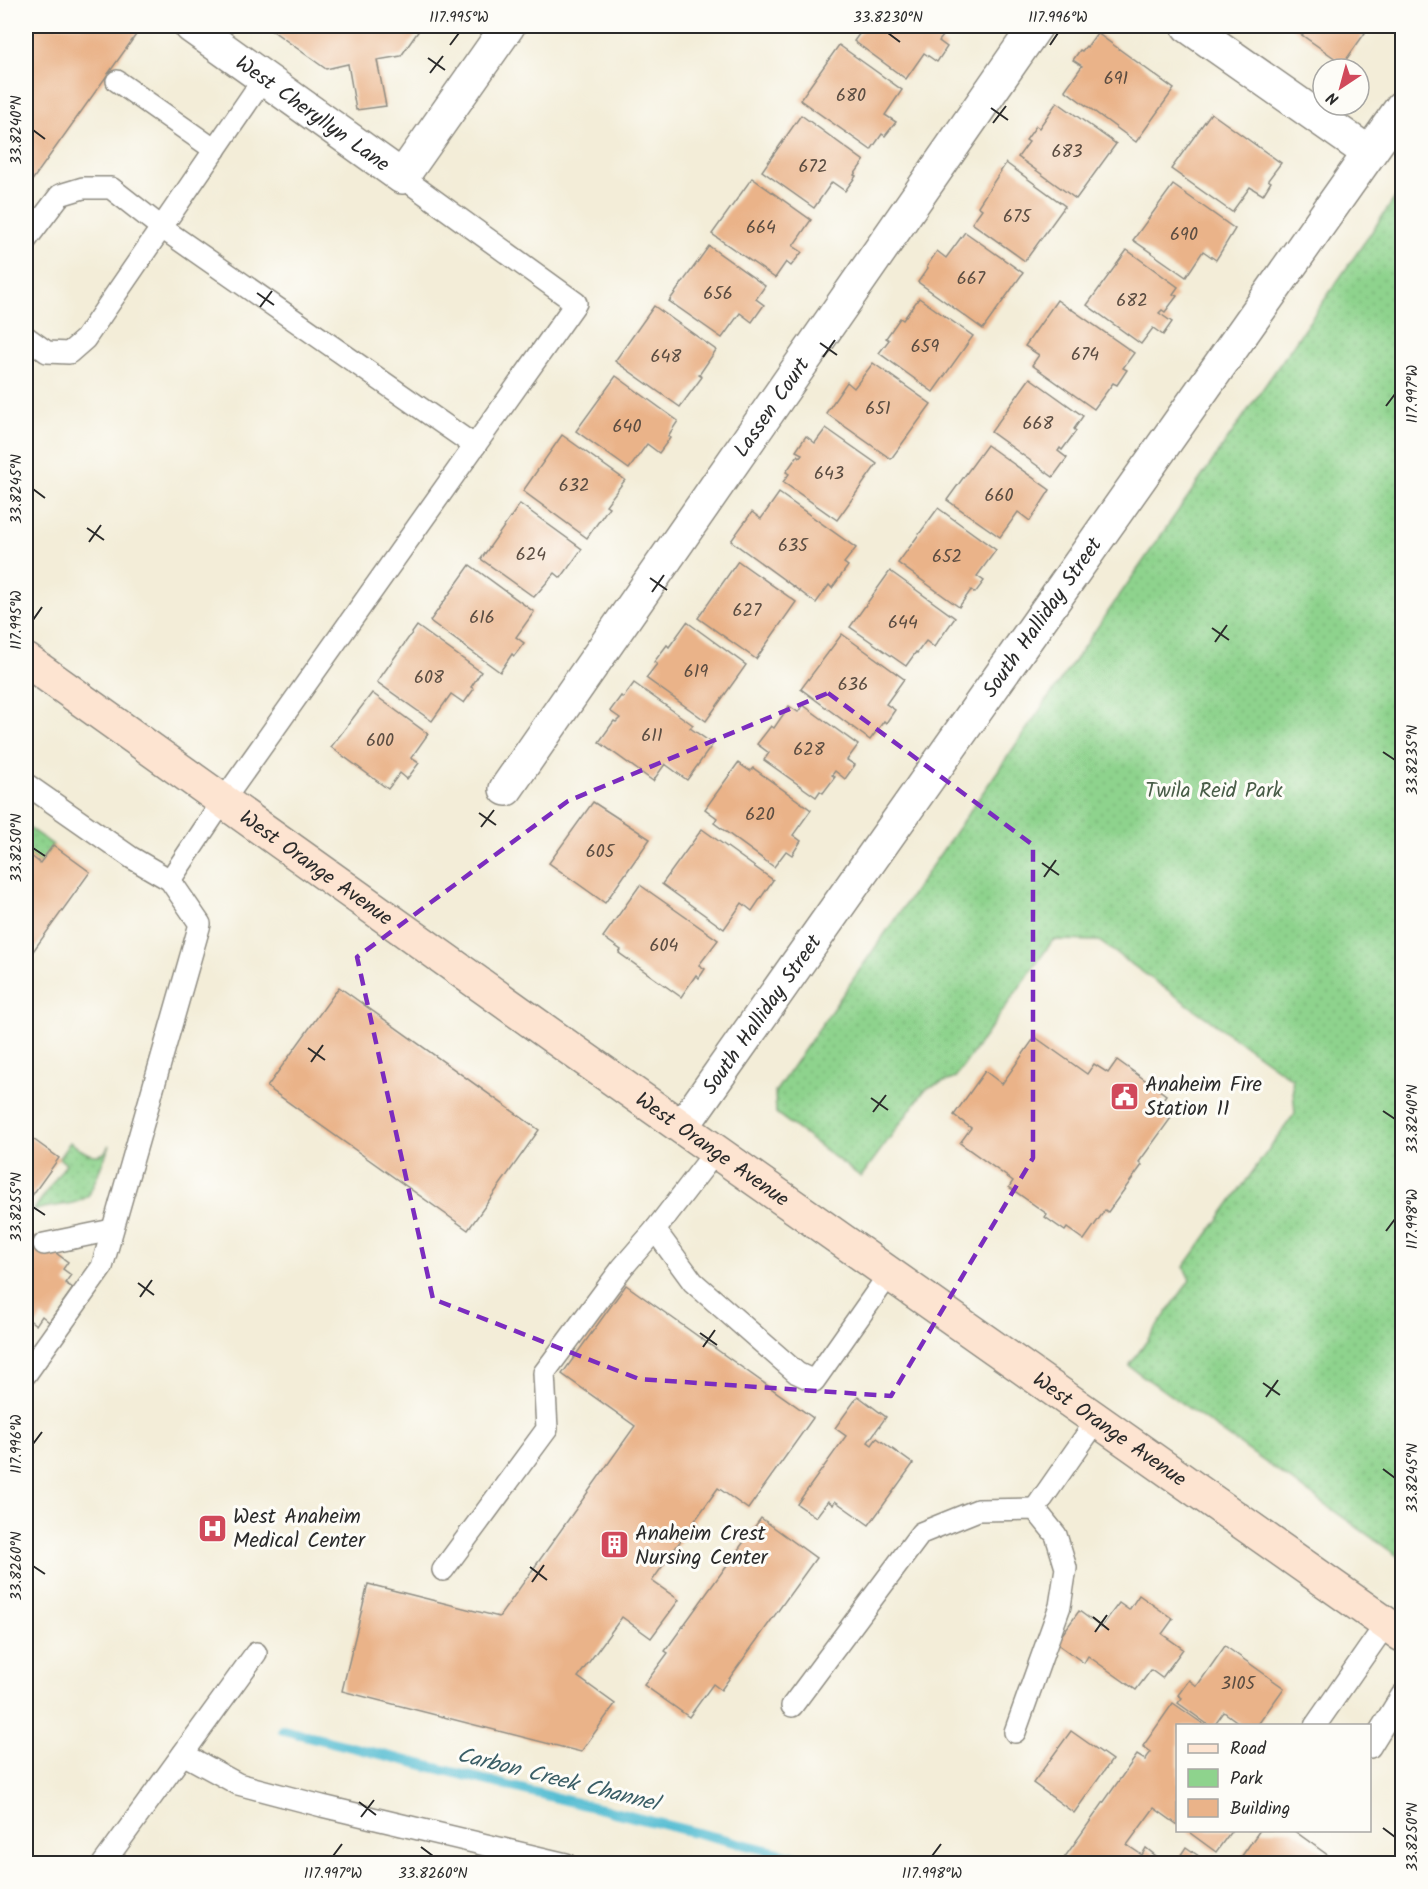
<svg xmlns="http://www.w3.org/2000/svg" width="1428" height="1889" viewBox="0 0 1428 1889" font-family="Kalam,sans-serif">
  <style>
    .green { fill: url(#green-dots); stroke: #5c7f5c; stroke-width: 1.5 }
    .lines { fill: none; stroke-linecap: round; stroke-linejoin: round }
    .stream { stroke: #56bed3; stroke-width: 10 }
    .building { fill: #eab389 }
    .lane-casing { stroke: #8f8c82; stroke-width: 24 }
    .street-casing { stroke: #8f8c82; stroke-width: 36 }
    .secondary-casing { stroke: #8f8c82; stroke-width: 36 }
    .lane { stroke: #fff; stroke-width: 21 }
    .street { stroke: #fff; stroke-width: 33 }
    .secondary { stroke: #fde4d1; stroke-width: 33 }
    .marked { fill: none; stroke: #7b2cbf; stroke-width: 4.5; stroke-dasharray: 12 8; stroke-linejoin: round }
    .ticks { fill: none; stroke: #2b2b2b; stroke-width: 2 }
    .labels { text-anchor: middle; stroke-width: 6; stroke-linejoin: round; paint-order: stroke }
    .number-label { font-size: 18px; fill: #5b4d42 }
    .street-label { font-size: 21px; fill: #2b2b2b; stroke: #fdfcf7 }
    .park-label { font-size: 21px; fill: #495d48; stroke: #fdfcf7 }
    .poi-label { font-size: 21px; fill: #2b2b2b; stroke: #fdfcf7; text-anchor: start }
    .water-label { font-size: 22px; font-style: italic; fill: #3a5e66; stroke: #fdfcf7 }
    .neatline { fill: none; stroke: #2b2b2b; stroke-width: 2 }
    .ticks-label { font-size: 15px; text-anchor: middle; fill: #2b2b2b }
  </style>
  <defs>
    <pattern id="green-dots" width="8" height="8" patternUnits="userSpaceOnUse" patternTransform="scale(1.5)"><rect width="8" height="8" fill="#8ed38d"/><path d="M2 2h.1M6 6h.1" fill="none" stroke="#7bb57a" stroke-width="1.8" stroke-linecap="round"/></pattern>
  </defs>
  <rect width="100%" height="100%" fill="#fdfcf7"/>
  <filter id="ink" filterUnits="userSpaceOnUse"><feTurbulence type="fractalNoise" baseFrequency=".0167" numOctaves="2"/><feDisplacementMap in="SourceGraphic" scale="12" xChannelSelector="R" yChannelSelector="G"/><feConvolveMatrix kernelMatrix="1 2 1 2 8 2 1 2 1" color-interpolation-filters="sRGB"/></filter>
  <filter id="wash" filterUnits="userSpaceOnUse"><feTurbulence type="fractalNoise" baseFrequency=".008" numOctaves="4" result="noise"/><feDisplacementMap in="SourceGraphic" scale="24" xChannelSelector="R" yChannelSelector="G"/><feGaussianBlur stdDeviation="1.35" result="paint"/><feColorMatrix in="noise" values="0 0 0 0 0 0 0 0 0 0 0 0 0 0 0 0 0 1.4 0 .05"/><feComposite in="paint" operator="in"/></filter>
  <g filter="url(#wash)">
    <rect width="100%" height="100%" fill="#f3edd8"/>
    <g class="green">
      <path d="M1402 188V1559L1129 1366 1190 1280 1184 1267 1295 1113 1292 1079 1099 941 1053 940 955 1078C944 1084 933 1082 924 1091L861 1177 776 1113 775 1092Z"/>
      <polygon points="26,826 53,845 40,863 26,852"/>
      <path d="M70 1142C81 1150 91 1159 104 1153L110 1145 90 1193C81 1207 49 1204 33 1211L66 1164 59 1158Z"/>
    </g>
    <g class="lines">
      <polyline class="stream" points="283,1730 823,1864"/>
    </g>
    <g id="blocks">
      <g class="building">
        <polygon points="26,26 129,26 138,32 26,189"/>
        <polygon points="266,26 422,26 401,56 377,60 386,106 356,110 348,64 326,69"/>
        <polygon points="865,26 948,26 950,27 939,41 947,47 937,62 924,53 906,79 854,41"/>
        <polygon points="1289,26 1357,26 1356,27 1365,33 1343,64"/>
        <polygon points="1097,33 1174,89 1136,142 1065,90 1082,66 1073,60 1080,50 1082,51 1086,46 1087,47"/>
        <polygon points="839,45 902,90 885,115 896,122 885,136 882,134 871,150 800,100"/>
        <polygon points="1057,102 1116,144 1076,199 1018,157 1029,142 1026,140 1036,126 1039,128"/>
        <polygon points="1211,113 1281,163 1268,180 1271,182 1263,195 1250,187 1232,212 1171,169"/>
        <polygon points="801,115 864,161 854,175 856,176 845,191 832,182 814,208 762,171"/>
        <polygon points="1006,163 1065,206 1025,261 972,223 982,209 978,206"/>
        <polygon points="752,178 811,220 793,246 802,252 791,266 786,262 775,278 712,234"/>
        <polygon points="1173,185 1235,229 1216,260 1203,251 1186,277 1133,240"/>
        <polygon points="965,232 1023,273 983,329 918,282 928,268 927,266 937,251 946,258"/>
        <polygon points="709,246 765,286 756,299 764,305 752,322 740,313 722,338 669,301"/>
        <polygon points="1127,250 1178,287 1173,294 1177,296 1165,312 1162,310 1159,313 1172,322 1163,335 1153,328 1141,344 1087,305"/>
        <polygon points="919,298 973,336 933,392 879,353 889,340 886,338 900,318 903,320"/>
        <polygon points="1057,300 1071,310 1071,309 1134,353 1123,368 1127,370 1117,385 1113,383 1094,409 1032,365 1039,355 1025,346"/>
        <polygon points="654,306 716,350 699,375 702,377 680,407 615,361"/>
        <polygon points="873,363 931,404 891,459 826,413 847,382 854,388"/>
        <polygon points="616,376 678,421 668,436 670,438 659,453 647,444 629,469 576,431"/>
        <polygon points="1030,378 1083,416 1074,429 1076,431 1062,450 1060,448 1058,451 1067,458 1053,477 991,432"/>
        <polygon points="826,428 877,464 837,520 783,482 789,474 786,472 798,455 800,457 802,454 796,451 806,436 815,443"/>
        <polygon points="562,435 625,480 606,505 609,507 587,538 523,491"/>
        <polygon points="987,445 1050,490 1030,521 1018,512 1000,537 947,500"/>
        <polygon points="779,493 856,548 844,563 848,566 832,588 829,585 816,603 731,541 752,512 761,519"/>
        <polygon points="520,504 582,549 561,578 555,573 534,597 481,559"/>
        <polygon points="938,508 996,550 977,576 984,581 975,593 971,590 959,607 898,563"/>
        <polygon points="738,561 796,602 756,659 698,618"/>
        <polygon points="470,565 534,612 516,637 524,643 514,656 512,654 500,672 430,621"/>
        <polygon points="890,571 955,618 934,647 926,641 917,653 916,652 906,666 850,627"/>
        <polygon points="687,622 746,665 706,721 646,678 657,664 654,662 667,645 669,647"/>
        <polygon points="417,626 481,672 471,687 474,689 464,703 451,694 432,721 377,682"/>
        <polygon points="842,634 904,679 886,704 895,710 886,723 884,721 870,740 801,689"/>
        <polygon points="634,683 693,725 690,728 713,744 687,780 665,764 653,781 599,742 614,721 616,722 620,718 610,711 621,696 623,698"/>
        <polygon points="372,693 428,734 411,758 419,763 407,779 400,773 388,789 331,747"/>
        <polygon points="803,705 858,745 847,760 855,765 845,779 835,771 832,775 835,777 823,793 820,791 816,797 764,760 769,753 757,744 771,726 774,728 789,706 798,712"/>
        <polygon points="738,763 750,771 753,768 811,810 793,835 801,841 792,855 786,851 774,867 714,823 717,818 705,809"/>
        <polygon points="593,802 650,839 605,903 549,863"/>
        <polygon points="702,829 773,880 752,911 742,903 724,929 662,884"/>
        <polygon points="53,845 90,872 26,961 26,852 40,863"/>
        <polygon points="640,885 718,940 699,965 705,969 699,978 696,975 681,997 619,953 621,950 603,937"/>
        <polygon points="339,987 539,1130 468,1230 267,1087"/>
        <polygon points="1035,1037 1087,1074 1094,1064 1108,1073 1117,1060 1166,1095 1157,1108 1171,1118 1139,1162 1142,1165 1108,1212 1105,1210 1084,1240 1067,1228 1065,1231 1045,1217 1047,1214 1009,1187 1013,1181 960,1143 971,1128 954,1115 985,1071 1002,1084"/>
        <polygon points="26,1134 59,1158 26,1204"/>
        <polygon points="26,1231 68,1262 63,1269 71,1275 65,1283 73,1288 49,1322 42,1316 36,1325 28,1319 26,1322"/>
        <polygon points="626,1285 813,1418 748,1509 718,1488 652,1581 679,1600 651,1638 622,1617 578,1677 615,1704 581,1752 342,1691 368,1584 499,1617 635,1426 562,1374"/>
        <polygon points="858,1396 886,1417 868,1442 872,1445 877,1438 913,1464 869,1525 835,1501 833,1505 828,1501 816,1517 797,1504 846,1436 835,1428"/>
        <polygon points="761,1518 816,1558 721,1690 713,1684 689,1717 644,1685 668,1653 665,1651"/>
        <polygon points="1139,1595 1173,1619 1162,1634 1183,1649 1162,1678 1151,1670 1136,1690 1088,1656 1084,1663 1056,1643 1079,1611 1101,1627 1119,1603 1129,1610"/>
        <polygon points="1225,1646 1284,1688 1257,1726 1243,1726 1224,1712 1214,1726 1210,1726 1178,1703 1182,1698 1178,1695 1189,1680 1197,1686"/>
        <polygon points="1173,1703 1206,1726 1178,1726 1178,1825 1154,1808 1127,1845 1142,1855 1146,1848 1166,1864 1066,1864 1062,1861 1137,1755 1145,1760 1151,1752 1143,1746"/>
        <polygon points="1071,1731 1112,1760 1074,1813 1033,1783"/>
        <polygon points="1186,1830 1232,1830 1216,1852"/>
        <polygon points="1260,1830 1293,1830 1340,1864 1238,1864 1237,1863"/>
        <polygon points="1186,1847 1210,1864 1175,1864"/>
      </g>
    </g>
  </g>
  <g filter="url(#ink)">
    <use href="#blocks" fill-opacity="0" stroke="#8f8c82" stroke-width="1.5"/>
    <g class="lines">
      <defs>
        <g id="lane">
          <polyline points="117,81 215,150"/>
          <polyline points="26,240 60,195 83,188 111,188 162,228 475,446"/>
          <polyline points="26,337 47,352 69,353 85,339 264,78"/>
          <polyline points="26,784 132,858 170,880 200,924 102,1267 26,1374"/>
          <polyline points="170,880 223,801 576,303 402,177"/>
          <polyline points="716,1151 655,1230 693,1282 797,1373 814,1381 890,1273"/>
          <polyline points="44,1244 112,1230"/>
          <polyline points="1035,1509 1097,1420"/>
          <polyline points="443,1570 547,1429 544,1373 622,1268 655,1230"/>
          <polyline points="792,1706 921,1533 978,1510 1035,1509 1056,1535 1066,1568 1060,1606 1015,1732"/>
          <polyline points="1315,1726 1386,1624"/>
          <polyline points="1370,1747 1402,1695"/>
          <polyline points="183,1754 238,1784 322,1806 566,1864"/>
          <polyline points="103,1864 256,1653"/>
        </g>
        <g id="street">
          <path id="s1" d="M191 26 402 177 508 26"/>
          <polyline points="1188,26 1369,153"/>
          <path id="s2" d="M506 789 1036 26"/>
          <path id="s3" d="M682 1127 1402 107"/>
        </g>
        <g id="secondary">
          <path id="s4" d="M26 660 555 1038 1402 1635"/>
        </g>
      </defs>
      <use href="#lane" class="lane-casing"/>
      <use href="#street" class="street-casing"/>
      <use href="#secondary" class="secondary-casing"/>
      <use href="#lane" class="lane"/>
      <use href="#street" class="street"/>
      <use href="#secondary" class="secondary"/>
    </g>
  </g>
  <path class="marked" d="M828 693 1033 845V1158L891 1396 639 1379 433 1299 357 957 568 801Z"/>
  <path class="ticks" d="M888 33 900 42M450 45 459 33M1050 45 1058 33M428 58 445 70M430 73 443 56M991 108 1008 120M993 123 1006 106M33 130 45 139M257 293 274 305M260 307 272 291M820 343 837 355M823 357 835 340M1386 406 1395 394M33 489 45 498M87 528 104 540M89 542 101 525M650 578 667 590M652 592 664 575M33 620 42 607M1212 628 1229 640M1215 642 1227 625M1383 752 1395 760M479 813 496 825M481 827 494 810M33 848 45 856M1042 863 1059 875M1044 877 1056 860M308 1048 325 1060M311 1062 323 1045M871 1098 888 1110M1383 1111 1395 1119M873 1112 886 1095M33 1207 45 1215M1386 1231 1395 1219M138 1283 154 1295M140 1297 152 1280M700 1333 717 1345M703 1347 715 1330M1263 1383 1280 1395M1266 1397 1278 1380M33 1444 42 1432M1383 1469 1395 1478M33 1566 45 1574M530 1567 547 1580M532 1582 544 1565M1093 1617 1109 1630M1095 1632 1107 1615M359 1802 376 1815M361 1817 374 1800M1383 1828 1395 1837M421 1847 433 1856M333 1856 342 1844M932 1856 941 1844"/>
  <defs>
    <symbol id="civic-square" viewBox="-11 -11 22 22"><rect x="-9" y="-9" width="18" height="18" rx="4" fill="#d1495b" stroke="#fdfcf7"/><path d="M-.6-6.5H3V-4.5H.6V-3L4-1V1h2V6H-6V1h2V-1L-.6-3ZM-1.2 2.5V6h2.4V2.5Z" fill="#fff"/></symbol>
    <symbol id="hospital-square" viewBox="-11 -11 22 22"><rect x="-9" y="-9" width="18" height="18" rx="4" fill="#d1495b" stroke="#fdfcf7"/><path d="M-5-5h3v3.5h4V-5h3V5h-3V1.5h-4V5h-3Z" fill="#fff"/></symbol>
    <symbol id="building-square" viewBox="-11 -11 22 22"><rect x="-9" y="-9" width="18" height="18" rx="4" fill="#d1495b" stroke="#fdfcf7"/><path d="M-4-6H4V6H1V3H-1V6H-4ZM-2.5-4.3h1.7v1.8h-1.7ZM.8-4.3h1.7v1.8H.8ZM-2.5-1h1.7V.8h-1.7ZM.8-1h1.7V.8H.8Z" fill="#fff"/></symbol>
  </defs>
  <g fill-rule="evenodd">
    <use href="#civic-square" x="1108" y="1080" width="33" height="33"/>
    <use href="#hospital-square" x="196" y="1512" width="33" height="33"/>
    <use href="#building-square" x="598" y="1528" width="33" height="33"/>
  </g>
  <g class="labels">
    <g class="number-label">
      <text x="1116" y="84">691</text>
      <text x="851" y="101">680</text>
      <text x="1067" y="157">683</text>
      <text x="813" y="172">672</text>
      <text x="1017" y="222">675</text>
      <text x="761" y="233">664</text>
      <text x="1184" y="240">690</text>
      <text x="971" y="284">667</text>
      <text x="718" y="299">656</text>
      <text x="1132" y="306">682</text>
      <text x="925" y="352">659</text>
      <text x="1085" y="360">674</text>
      <text x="666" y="362">648</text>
      <text x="878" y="414">651</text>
      <text x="1038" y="429">668</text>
      <text x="627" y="432">640</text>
      <text x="829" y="479">643</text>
      <text x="574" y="491">632</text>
      <text x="999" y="501">660</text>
      <text x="793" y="551">635</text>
      <text x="531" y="560">624</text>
      <text x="947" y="562">652</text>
      <text x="747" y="616">627</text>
      <text x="482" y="623">616</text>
      <text x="903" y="628">644</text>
      <text x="696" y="677">619</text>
      <text x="429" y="683">608</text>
      <text x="853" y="690">636</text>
      <text x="652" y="741">611</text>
      <text x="380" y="746">600</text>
      <text x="809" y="755">628</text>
      <text x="760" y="820">620</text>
      <text x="600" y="857">605</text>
      <text x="664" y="951">604</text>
      <text x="1238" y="1689">3105</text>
    </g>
    <g class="street-label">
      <text dy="7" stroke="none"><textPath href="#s1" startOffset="150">West Cheryllyn Lane</textPath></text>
      <text dy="7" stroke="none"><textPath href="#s2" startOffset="465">Lassen Court</textPath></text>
      <text dy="7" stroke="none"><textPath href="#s3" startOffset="624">South Halliday Street</textPath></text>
      <text dy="7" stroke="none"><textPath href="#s4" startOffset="357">West Orange Avenue</textPath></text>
      <text dy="7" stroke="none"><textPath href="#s3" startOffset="138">South Halliday Street</textPath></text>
      <text dy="7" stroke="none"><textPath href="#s4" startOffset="843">West Orange Avenue</textPath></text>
      <text dy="7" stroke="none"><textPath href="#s4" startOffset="1329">West Orange Avenue</textPath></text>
    </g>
    <g class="park-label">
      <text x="1214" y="797">Twila Reid Park</text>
    </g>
    <g class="poi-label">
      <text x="1145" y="1091">Anaheim Fire<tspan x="1145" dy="24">Station 11</tspan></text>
      <text x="233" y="1523">West Anaheim<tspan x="233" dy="24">Medical Center</tspan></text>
      <text x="635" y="1540">Anaheim Crest<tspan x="635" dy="24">Nursing Center</tspan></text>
    </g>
    <g class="water-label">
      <text transform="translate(558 1778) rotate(14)" y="8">Carbon Creek Channel</text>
    </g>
  </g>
  <rect width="1428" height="1889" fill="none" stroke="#fdfcf7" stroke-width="66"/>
  <rect x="1176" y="1724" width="195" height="108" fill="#fdfcf7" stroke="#a9a8a5" stroke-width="1.5"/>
  <rect x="1188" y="1744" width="30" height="9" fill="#fde4d1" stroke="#a9a8a5" stroke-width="1.5"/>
  <text x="1230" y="1754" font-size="18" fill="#2b2b2b">Road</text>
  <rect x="1188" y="1769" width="30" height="18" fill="#8ed38d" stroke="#a9a8a5" stroke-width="1.5"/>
  <text x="1230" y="1784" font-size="18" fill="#2b2b2b">Park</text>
  <rect x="1188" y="1799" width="30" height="18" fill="#eab389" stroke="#a9a8a5" stroke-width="1.5"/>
  <text x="1230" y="1814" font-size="18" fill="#2b2b2b">Building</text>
  <g transform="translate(1341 87) rotate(216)"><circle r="28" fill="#fdfcf7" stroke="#a9a8a5" stroke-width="1.5"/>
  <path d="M0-4.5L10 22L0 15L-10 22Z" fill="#d1495b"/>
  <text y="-9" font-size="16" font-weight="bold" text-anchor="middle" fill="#2b2b2b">N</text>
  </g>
  <rect x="33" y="33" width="1362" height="1823" class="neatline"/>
  <g class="ticks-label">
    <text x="459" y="22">117.995°W</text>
    <text x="888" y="22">33.8230°N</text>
    <text x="1058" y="22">117.996°W</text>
    <text transform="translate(16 130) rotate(-90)" y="5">33.8240°N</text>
    <text transform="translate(1412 394) rotate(-90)" y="5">117.997°W</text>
    <text transform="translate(16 489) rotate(-90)" y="5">33.8245°N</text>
    <text transform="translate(16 620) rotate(-90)" y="5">117.995°W</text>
    <text transform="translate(1412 760) rotate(-90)" y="5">33.8235°N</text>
    <text transform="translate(16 848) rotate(-90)" y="5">33.8250°N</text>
    <text transform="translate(1412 1119) rotate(-90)" y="5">33.8240°N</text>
    <text transform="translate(16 1207) rotate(-90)" y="5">33.8255°N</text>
    <text transform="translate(1412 1219) rotate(-90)" y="5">117.998°W</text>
    <text transform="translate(16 1444) rotate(-90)" y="5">117.996°W</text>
    <text transform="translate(1412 1478) rotate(-90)" y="5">33.8245°N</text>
    <text transform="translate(16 1566) rotate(-90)" y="5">33.8260°N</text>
    <text transform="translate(1412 1837) rotate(-90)" y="5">33.8250°N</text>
    <text x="333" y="1878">117.997°W</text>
    <text x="433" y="1878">33.8260°N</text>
    <text x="932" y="1878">117.998°W</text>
  </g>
</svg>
